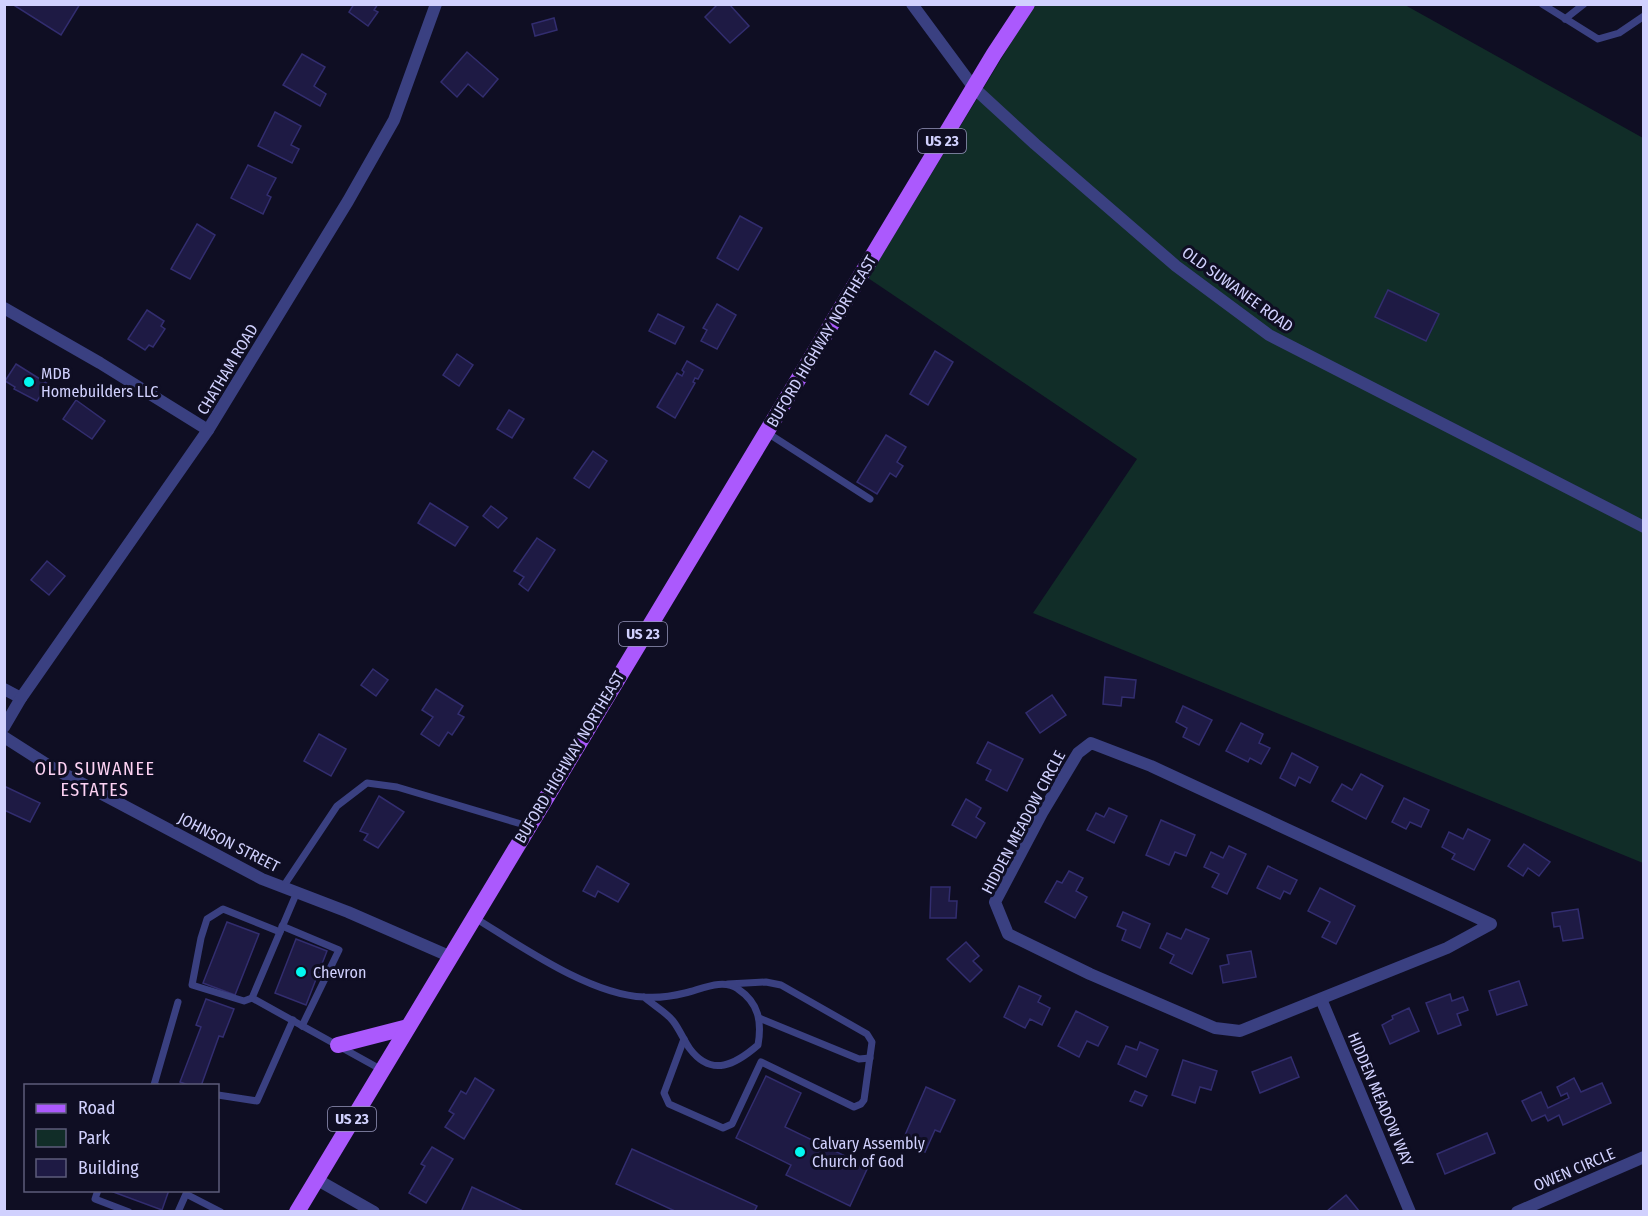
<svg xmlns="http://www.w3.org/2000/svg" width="1648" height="1216" viewBox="0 0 1648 1216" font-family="'Fira Sans Condensed',sans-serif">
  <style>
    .green { fill: #112d28 }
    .building { fill: #1e1a44; stroke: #322d6f; stroke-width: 1.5 }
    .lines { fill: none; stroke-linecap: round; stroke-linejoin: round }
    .service { stroke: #3a4081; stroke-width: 7 }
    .minor { stroke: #3a4081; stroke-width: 12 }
    .tertiary { stroke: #3a4081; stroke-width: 12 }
    .primary { stroke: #ab59fd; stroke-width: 16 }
    .poi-dot { fill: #03f8f1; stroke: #0f0e23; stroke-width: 2 }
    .labels { text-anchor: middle; stroke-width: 6; stroke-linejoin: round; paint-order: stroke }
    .shield { fill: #0f0e23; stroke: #9796bc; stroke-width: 1.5 }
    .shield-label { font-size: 15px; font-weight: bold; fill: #d1d1fe }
    .street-label { font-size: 16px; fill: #d1d1fe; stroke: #0f0e23 }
    .poi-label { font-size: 16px; fill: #d1d1fe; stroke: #0f0e23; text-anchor: start }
    .neighbourhood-label { font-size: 18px; letter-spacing: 1.5px; fill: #fed3f4; stroke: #0f0e23 }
  </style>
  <rect width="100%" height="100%" fill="#0f0e23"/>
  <polygon class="green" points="1034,5 1405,5 1643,138 1643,863 1033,613 1137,459 868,278"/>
  <g class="building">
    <polygon points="12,4 80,4 61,35"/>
    <polygon points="354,4 378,4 374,10 378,12 368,26 349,12"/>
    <polygon points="718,4 729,4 749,26 730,43 705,17"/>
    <polygon points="554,18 557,30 535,36 532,24"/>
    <polygon points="467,52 498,79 483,97 468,84 457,97 441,82"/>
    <polygon points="302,54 325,67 314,86 326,94 320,106 283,85"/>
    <polygon points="275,112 301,126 291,145 299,149 292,163 258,146"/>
    <polygon points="248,165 276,178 267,195 271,197 263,214 231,198"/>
    <polygon points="740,216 762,228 738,270 717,258"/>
    <polygon points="197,224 215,235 190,279 171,269"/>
    <polygon points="1388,290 1439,314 1426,341 1375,317"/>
    <polygon points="717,304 736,315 717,349 701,341 707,330 703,328"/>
    <polygon points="147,310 164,321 161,326 165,329 153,347 149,345 145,350 128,339"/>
    <polygon points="658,314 684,327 675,344 649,331"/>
    <polygon points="935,351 953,362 928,405 910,394"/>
    <polygon points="457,354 473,365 459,386 443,375"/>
    <polygon points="687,361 703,370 698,379 695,378 693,382 695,383 675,418 657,407 677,373 682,376 684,372 682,370"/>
    <polygon points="16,364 48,384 37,401 14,389 15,387 5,381"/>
    <polygon points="76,400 105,421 92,439 63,419"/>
    <polygon points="509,410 524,419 512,438 497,429"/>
    <polygon points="886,435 906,447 897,462 903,466 896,477 890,473 877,494 857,482"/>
    <polygon points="593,451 607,461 589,488 574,478"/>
    <polygon points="430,503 468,527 455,546 418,523"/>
    <polygon points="491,506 507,518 498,528 483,516"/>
    <polygon points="537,538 555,550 528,591 519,584 524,577 514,571"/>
    <polygon points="47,561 65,576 49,595 31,580"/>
    <polygon points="373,669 388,680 376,696 361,685"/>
    <polygon points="1105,677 1136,680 1134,698 1122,697 1121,706 1103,704"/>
    <polygon points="436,689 463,706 458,714 464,717 452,735 448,732 439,746 421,734 433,717 422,710"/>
    <polygon points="1052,695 1066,715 1040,733 1026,713"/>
    <polygon points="1183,706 1212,720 1199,745 1183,737 1187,728 1176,722"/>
    <polygon points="1241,723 1263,734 1259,743 1270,748 1261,764 1250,758 1248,762 1226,751"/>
    <polygon points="319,734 346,749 331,776 304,761"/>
    <polygon points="988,742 1023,759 1007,791 986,780 991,770 977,763"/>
    <polygon points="1292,753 1318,767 1310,783 1299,777 1295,786 1280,778"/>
    <polygon points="1361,774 1383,786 1366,819 1332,801 1342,784 1352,790"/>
    <polygon points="4,786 40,803 30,822 4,810"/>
    <polygon points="379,796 404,812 378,848 364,840 368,834 360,831"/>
    <polygon points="1404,798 1429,810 1421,827 1410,822 1406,829 1392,822"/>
    <polygon points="966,799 981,808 976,817 985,823 976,838 952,825"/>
    <polygon points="1109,808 1127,816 1114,843 1087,830 1096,813 1104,817"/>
    <polygon points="1161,820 1195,835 1186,856 1175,852 1169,865 1146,855"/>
    <polygon points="1468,829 1490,840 1474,870 1452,859 1455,854 1442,847 1449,832 1463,839"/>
    <polygon points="1524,844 1550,862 1539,876 1528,868 1523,876 1508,866"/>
    <polygon points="1229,846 1246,854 1227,894 1212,887 1219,874 1204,867 1211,852 1223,858"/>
    <polygon points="597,866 629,884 618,902 598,891 595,897 583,891"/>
    <polygon points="1268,866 1297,880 1290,894 1284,891 1280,899 1257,888"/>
    <polygon points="1069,871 1083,878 1076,891 1087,897 1075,918 1045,902 1057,881 1062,883"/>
    <polygon points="931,887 950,887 949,901 957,901 956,918 930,918"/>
    <polygon points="1320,888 1355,906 1336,944 1322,937 1330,922 1308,911"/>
    <polygon points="1578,909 1583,938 1563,941 1560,926 1554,927 1552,913"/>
    <polygon points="1123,912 1150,924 1140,948 1122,940 1126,930 1117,926"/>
    <polygon points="227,922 259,934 235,995 203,983"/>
    <polygon points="1186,929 1209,939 1192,974 1170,963 1174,955 1160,948 1167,933 1181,939"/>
    <polygon points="296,939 327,951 306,1005 275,993"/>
    <polygon points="966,942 979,956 973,961 982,970 970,982 947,959"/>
    <polygon points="1251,951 1256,977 1223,983 1220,966 1229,964 1227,955"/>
    <polygon points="1519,981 1527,1005 1497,1015 1489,991"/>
    <polygon points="1019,986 1041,996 1038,1002 1050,1008 1042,1025 1030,1019 1025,1028 1004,1017"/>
    <polygon points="1450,994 1452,1001 1463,997 1468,1010 1457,1014 1461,1025 1438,1034 1426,1003"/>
    <polygon points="206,999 234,1009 223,1037 219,1036 201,1086 191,1086 180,1082 201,1027 196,1025"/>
    <polygon points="1409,1008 1419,1031 1390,1044 1382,1025 1393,1019 1392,1016"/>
    <polygon points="1076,1011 1108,1027 1098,1046 1087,1041 1079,1057 1058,1046"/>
    <polygon points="1140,1042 1158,1050 1146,1077 1118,1064 1126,1046 1137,1050"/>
    <polygon points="1291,1057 1299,1077 1260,1093 1252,1072"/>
    <polygon points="1183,1060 1217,1071 1211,1090 1200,1087 1195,1103 1172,1095"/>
    <polygon points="766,1076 801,1093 785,1127 868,1167 850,1206 786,1175 791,1165 736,1138"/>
    <polygon points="475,1078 494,1090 464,1139 445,1127 454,1114 449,1111 461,1091 466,1094"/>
    <polygon points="1574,1078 1581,1092 1602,1083 1611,1103 1563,1125 1559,1115 1548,1121 1545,1115 1532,1121 1522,1101 1541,1092 1548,1108 1569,1098 1567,1093 1561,1096 1557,1087"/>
    <polygon points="926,1087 955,1100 940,1132 935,1130 925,1152 902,1142"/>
    <polygon points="1135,1091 1147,1096 1142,1106 1130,1101"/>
    <polygon points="1487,1133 1495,1153 1445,1174 1437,1154"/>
    <polygon points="432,1147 453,1159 426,1203 409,1193 425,1166 421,1164"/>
    <polygon points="632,1149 757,1206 754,1212 677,1212 616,1184"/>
    <polygon points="472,1187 525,1212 461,1212"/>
    <polygon points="108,1190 169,1190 162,1210"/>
    <polygon points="1346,1195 1360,1212 1326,1212"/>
  </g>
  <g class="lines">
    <g class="service">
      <polyline points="1542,4 1598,39 1619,33 1644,16"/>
      <polyline points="1565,19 1584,4"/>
      <polyline points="766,432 870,499"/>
      <polyline points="283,887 337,806 367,783 397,787 528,826"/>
      <polyline points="297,892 252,998 382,1070"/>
      <path d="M475 918C521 946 590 995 644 997 657 998 673 996 685 993 702 989 723 978 738 989 759 1003 762 1022 758 1045 736 1064 712 1078 690 1049 684 1041 680 1030 673 1021 666 1012 653 1005 644 997"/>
      <polyline points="282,926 339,950 302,1026"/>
      <polyline points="252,998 244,1001 192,985 201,938 207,919 223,909 280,932"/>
      <polyline points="759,1018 859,1059 870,1058"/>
      <polyline points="684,1039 664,1093 669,1104 723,1128 732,1124 761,1062 854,1107 861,1104 864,1100 872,1042 867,1034 781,985 766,982 728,984"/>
      <polyline points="157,1086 154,1085 178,1002"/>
      <polyline points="218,1095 257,1101 293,1020"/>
      <polyline points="98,1190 95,1199 129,1212"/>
      <polyline points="178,1212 186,1194 221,1212"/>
    </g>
    <g class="minor">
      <polyline points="4,308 100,363 208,430"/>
      <polyline points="4,689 21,698"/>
      <polyline points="4,727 21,698 208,430 348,201 394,120 436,4"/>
      <polyline points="4,737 51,767 262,879 348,912 449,956"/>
      <polygon points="1091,743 1151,766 1491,924 1447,948 1240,1031 1215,1028 1090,974 1008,934 995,902 1042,813 1078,753"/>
      <polyline points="1321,999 1410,1212"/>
      <polyline points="316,1179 374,1212"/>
      <polyline points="1517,1212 1644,1157"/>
    </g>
    <polyline class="tertiary" points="912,4 974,88 1035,144 1176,266 1269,335 1644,527"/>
    <g class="primary">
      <polyline points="338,1045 408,1027"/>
      <polyline points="297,1212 994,54 1027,4"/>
    </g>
  </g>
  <g class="poi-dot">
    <circle cx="29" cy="382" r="6"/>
    <circle cx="301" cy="972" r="6"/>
    <circle cx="800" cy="1152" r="6"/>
  </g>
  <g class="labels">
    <g class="shield">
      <rect x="918" y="129" width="48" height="24" rx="4.5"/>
      <rect x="619" y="622" width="48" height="24" rx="4.5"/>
      <rect x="328" y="1107" width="48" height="24" rx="4.5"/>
    </g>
    <g class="shield-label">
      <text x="942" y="146">US 23</text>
      <text x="643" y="639">US 23</text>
      <text x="352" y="1124">US 23</text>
    </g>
    <g class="street-label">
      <text transform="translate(1238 289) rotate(36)" y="6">OLD SUWANEE ROAD</text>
      <text transform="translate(821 341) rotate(-59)" y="6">BUFORD HIGHWAY NORTHEAST</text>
      <text transform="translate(227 369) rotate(-59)" y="6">CHATHAM ROAD</text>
      <text transform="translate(569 757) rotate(-59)" y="6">BUFORD HIGHWAY NORTHEAST</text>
      <text transform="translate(1023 822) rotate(-62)" y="6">HIDDEN MEADOW CIRCLE</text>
      <text transform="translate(229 842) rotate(27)" y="6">JOHNSON STREET</text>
      <text transform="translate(1381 1099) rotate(67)" y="6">HIDDEN MEADOW WAY</text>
      <text transform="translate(1574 1169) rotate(-23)" y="6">OWEN CIRCLE</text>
    </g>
    <g class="poi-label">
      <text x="41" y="379">MDB<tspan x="41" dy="18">Homebuilders LLC</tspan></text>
      <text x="313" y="978">Chevron</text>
      <text x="812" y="1149">Calvary Assembly<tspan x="812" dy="18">Church of God</tspan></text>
    </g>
    <g class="neighbourhood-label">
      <text x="95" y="775">OLD SUWANEE<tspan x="95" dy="21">ESTATES</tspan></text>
    </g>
  </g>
  <rect width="1648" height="1216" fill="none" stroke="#d1d1fe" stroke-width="12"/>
  <rect x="24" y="1084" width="195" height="108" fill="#0f0e23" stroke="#5d5c7b" stroke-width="1.5"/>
  <rect x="36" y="1104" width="30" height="9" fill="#ab59fd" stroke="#5d5c7b" stroke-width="1.5"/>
  <text x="78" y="1114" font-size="18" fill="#d1d1fe">Road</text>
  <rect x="36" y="1129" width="30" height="18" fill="#112d28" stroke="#5d5c7b" stroke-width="1.5"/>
  <text x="78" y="1144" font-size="18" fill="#d1d1fe">Park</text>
  <rect x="36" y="1159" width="30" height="18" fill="#1e1a44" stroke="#5d5c7b" stroke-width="1.5"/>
  <text x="78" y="1174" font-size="18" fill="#d1d1fe">Building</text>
</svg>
